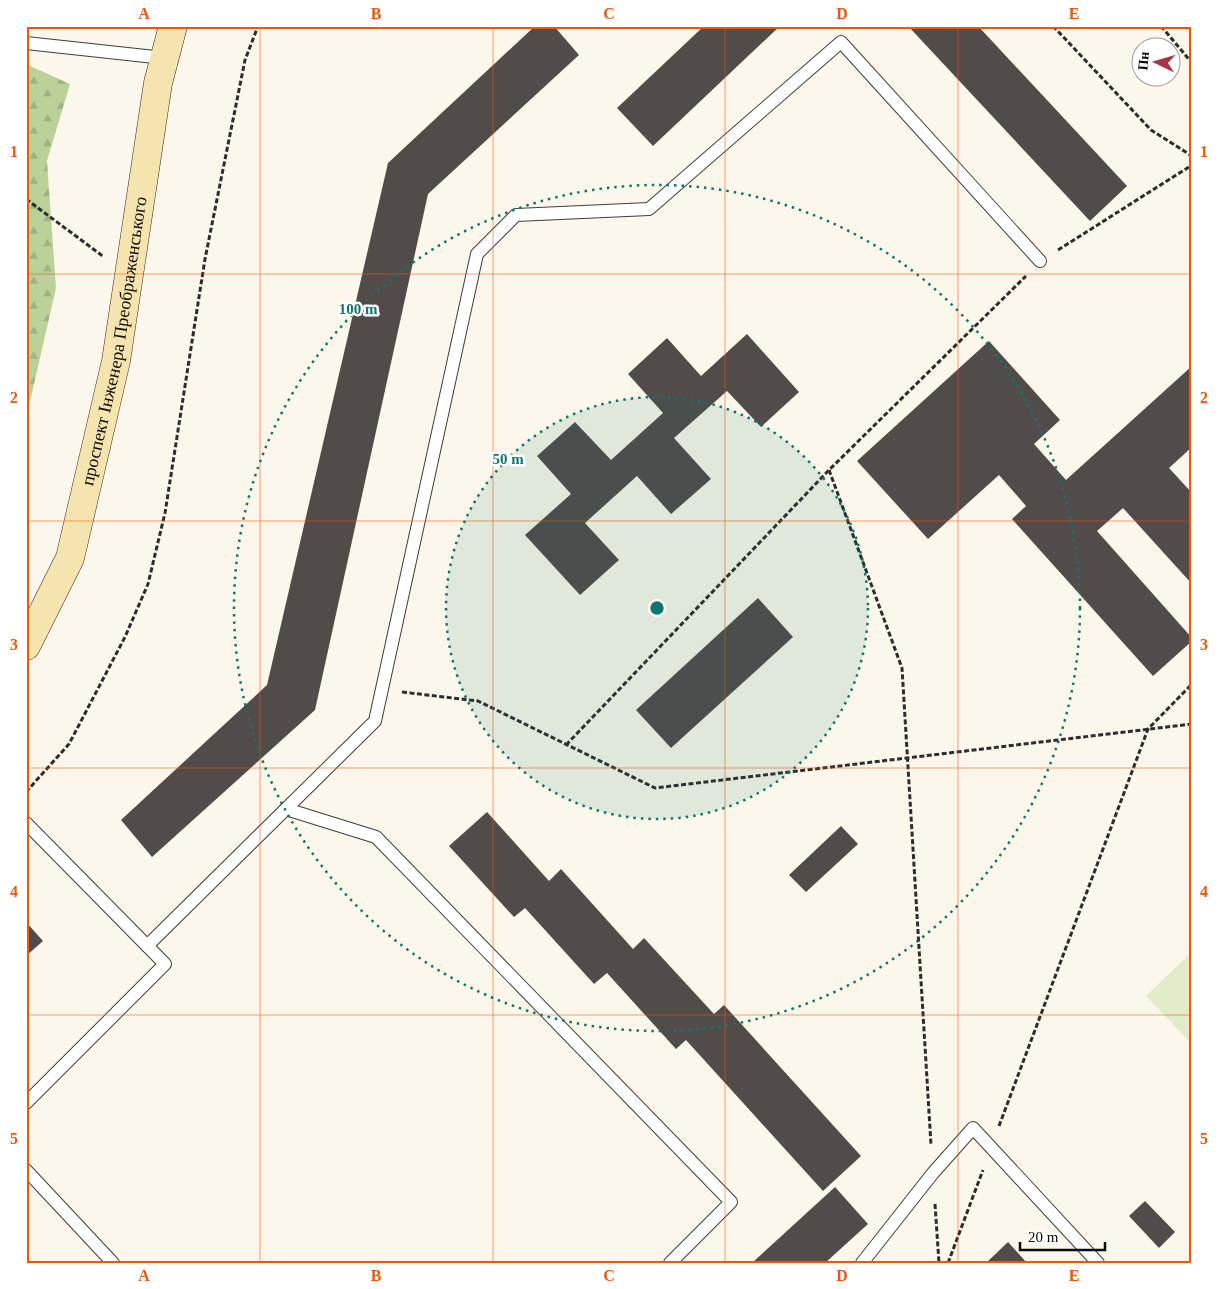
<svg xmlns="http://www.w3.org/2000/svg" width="1218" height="1289" viewBox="0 0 1218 1289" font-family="'Times New Roman',serif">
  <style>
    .forest { fill: url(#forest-firs) }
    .pitch { fill: #e3ebca }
    .building { fill: #524b49 }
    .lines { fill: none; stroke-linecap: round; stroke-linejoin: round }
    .lane-casing { stroke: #3e3e3e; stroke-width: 14 }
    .secondary-casing { stroke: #2d2d2d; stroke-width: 29 }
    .path { stroke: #2d2d2d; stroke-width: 3; stroke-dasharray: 5 2.5; stroke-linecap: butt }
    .lane { stroke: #fff; stroke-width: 12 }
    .secondary { stroke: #f5e4ad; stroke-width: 28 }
    .grid { fill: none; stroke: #e8590c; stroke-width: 1; stroke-opacity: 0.55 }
    .ring { fill: none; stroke: #0f766e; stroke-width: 2.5; stroke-dasharray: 2.5 5 }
    .labels { text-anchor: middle; stroke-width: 5; stroke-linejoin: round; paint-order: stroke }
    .street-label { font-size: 18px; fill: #0b0b0b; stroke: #fff }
    .centre { fill: #0f766e; stroke: #fff; stroke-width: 2.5 }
    .ring-label { font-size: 15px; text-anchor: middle; font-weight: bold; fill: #0f766e; stroke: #fff; stroke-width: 5; stroke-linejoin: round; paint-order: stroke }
    .neatline { fill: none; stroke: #e8590c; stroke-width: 2 }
    .grid-label { font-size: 16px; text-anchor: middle; font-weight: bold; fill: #e8590c }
  </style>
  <defs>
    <pattern id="forest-firs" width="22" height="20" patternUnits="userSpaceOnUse" patternTransform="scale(1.25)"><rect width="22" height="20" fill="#bad19a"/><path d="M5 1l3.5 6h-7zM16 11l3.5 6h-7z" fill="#9fb283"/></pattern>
  </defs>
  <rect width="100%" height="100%" fill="#fdf7eb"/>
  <polygon class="forest" points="26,64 70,84 47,161 56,288 26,419"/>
  <polygon class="pitch" points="1192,952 1192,1044 1146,996"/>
  <g class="building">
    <polygon points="535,26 554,26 579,55 428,194 315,710 152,857 121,820 267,685 388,163"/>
    <polygon points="704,26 780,26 653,146 617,108"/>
    <polygon points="908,26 978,26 1127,186 1090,221"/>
    <polygon points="747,334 799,392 761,427 727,391 674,438 711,479 671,514 637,476 585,523 619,560 580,595 525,535 571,494 537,456 575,422 611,460 663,413 628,374 667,338 701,376"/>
    <polygon points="989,341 1060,420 1034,444 1066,480 1192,366 1192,447 1169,468 1192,493 1192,584 1123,508 1097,531 1192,638 1192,641 1153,676 1012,519 1026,506 999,475 928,539 857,461"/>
    <polygon points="758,598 793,637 671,748 636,710"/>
    <polygon points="487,812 549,881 561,869 633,949 644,938 714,1014 724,1005 861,1156 823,1191 686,1040 676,1049 607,973 594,984 525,908 514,917 449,846"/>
    <polygon points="841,826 858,844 806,892 789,875"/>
    <polygon points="26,922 43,941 26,956"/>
    <polygon points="835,1187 868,1224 825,1263 752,1263"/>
    <polygon points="1145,1201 1175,1232 1159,1248 1129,1216"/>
    <polygon points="1008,1242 1027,1263 986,1263"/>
  </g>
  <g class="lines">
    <defs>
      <g id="lane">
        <polyline points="26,43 164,58"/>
        <polyline points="286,809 376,837 731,1202 670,1263"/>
        <polyline points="26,823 165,964 26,1103"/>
        <polyline points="147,946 375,721 477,254 516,215 649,209 841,42 1040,261"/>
        <polyline points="26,1170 113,1263"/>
        <polyline points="862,1263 933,1173 973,1128 1098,1263"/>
      </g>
      <g id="secondary">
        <path id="s1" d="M26 646 70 558 116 361 158 83 173 26"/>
      </g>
    </defs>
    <use href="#lane" class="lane-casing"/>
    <use href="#secondary" class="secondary-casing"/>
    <g class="path">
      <polyline points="1053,26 1151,130 1192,156"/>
      <polyline points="1161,26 1192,63"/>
      <polyline points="26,199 104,257"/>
      <polyline points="1058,250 1192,165"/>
      <polyline points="829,470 902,668 931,1145"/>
      <polyline points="402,692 478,701 655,788 1192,724"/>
      <polyline points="566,745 829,470 1026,276"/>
      <polyline points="26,792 69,744 125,637 148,584 165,513 205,259 245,60 258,26"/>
      <polyline points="999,1126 1148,729 1192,684"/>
      <polyline points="935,1204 939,1263"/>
      <polyline points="948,1263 983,1170"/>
    </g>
    <use href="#lane" class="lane"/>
    <use href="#secondary" class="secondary"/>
  </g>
  <path class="grid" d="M260 26V1263M493 26V1263M725 26V1263M958 26V1263M26 274H1192M26 521H1192M26 768H1192M26 1015H1192"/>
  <circle cx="657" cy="608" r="211" fill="#0f766e" fill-opacity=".12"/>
  <g class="ring">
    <circle cx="657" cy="608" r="211"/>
    <circle cx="657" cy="608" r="423"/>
  </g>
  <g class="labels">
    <g class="street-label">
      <text dy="6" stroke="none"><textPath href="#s1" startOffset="320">проспект Інженера Преображенського</textPath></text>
    </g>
  </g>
  <circle cx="657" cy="608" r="8" class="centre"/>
  <g class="ring-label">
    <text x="358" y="314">100 m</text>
    <text x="508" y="464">50 m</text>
  </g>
  <rect width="1218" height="1289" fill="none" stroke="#ffffff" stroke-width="55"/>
  <g transform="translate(1156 62) rotate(275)"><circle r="24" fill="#ffffff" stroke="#9d9d9d"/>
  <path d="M0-4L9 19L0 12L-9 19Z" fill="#a93448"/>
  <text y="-8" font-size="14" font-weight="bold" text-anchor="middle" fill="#0b0b0b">Пн</text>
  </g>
  <path d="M1020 1242v8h85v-8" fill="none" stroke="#0b0b0b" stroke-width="2.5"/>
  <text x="1028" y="1242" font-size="15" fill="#0b0b0b" stroke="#ffffff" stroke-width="4" paint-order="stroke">20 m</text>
  <rect x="28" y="28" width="1162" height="1234" class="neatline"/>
  <g class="grid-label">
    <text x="144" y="19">A</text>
    <text x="376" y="19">B</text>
    <text x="609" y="19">C</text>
    <text x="842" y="19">D</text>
    <text x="1074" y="19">E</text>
    <text x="14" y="157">1</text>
    <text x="1204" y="157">1</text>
    <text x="14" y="403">2</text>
    <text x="1204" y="403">2</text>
    <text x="14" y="650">3</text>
    <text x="1204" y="650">3</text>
    <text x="14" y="897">4</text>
    <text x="1204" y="897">4</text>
    <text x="14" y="1144">5</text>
    <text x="1204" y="1144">5</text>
    <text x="144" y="1281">A</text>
    <text x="376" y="1281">B</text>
    <text x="609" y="1281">C</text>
    <text x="842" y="1281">D</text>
    <text x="1074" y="1281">E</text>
  </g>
</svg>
